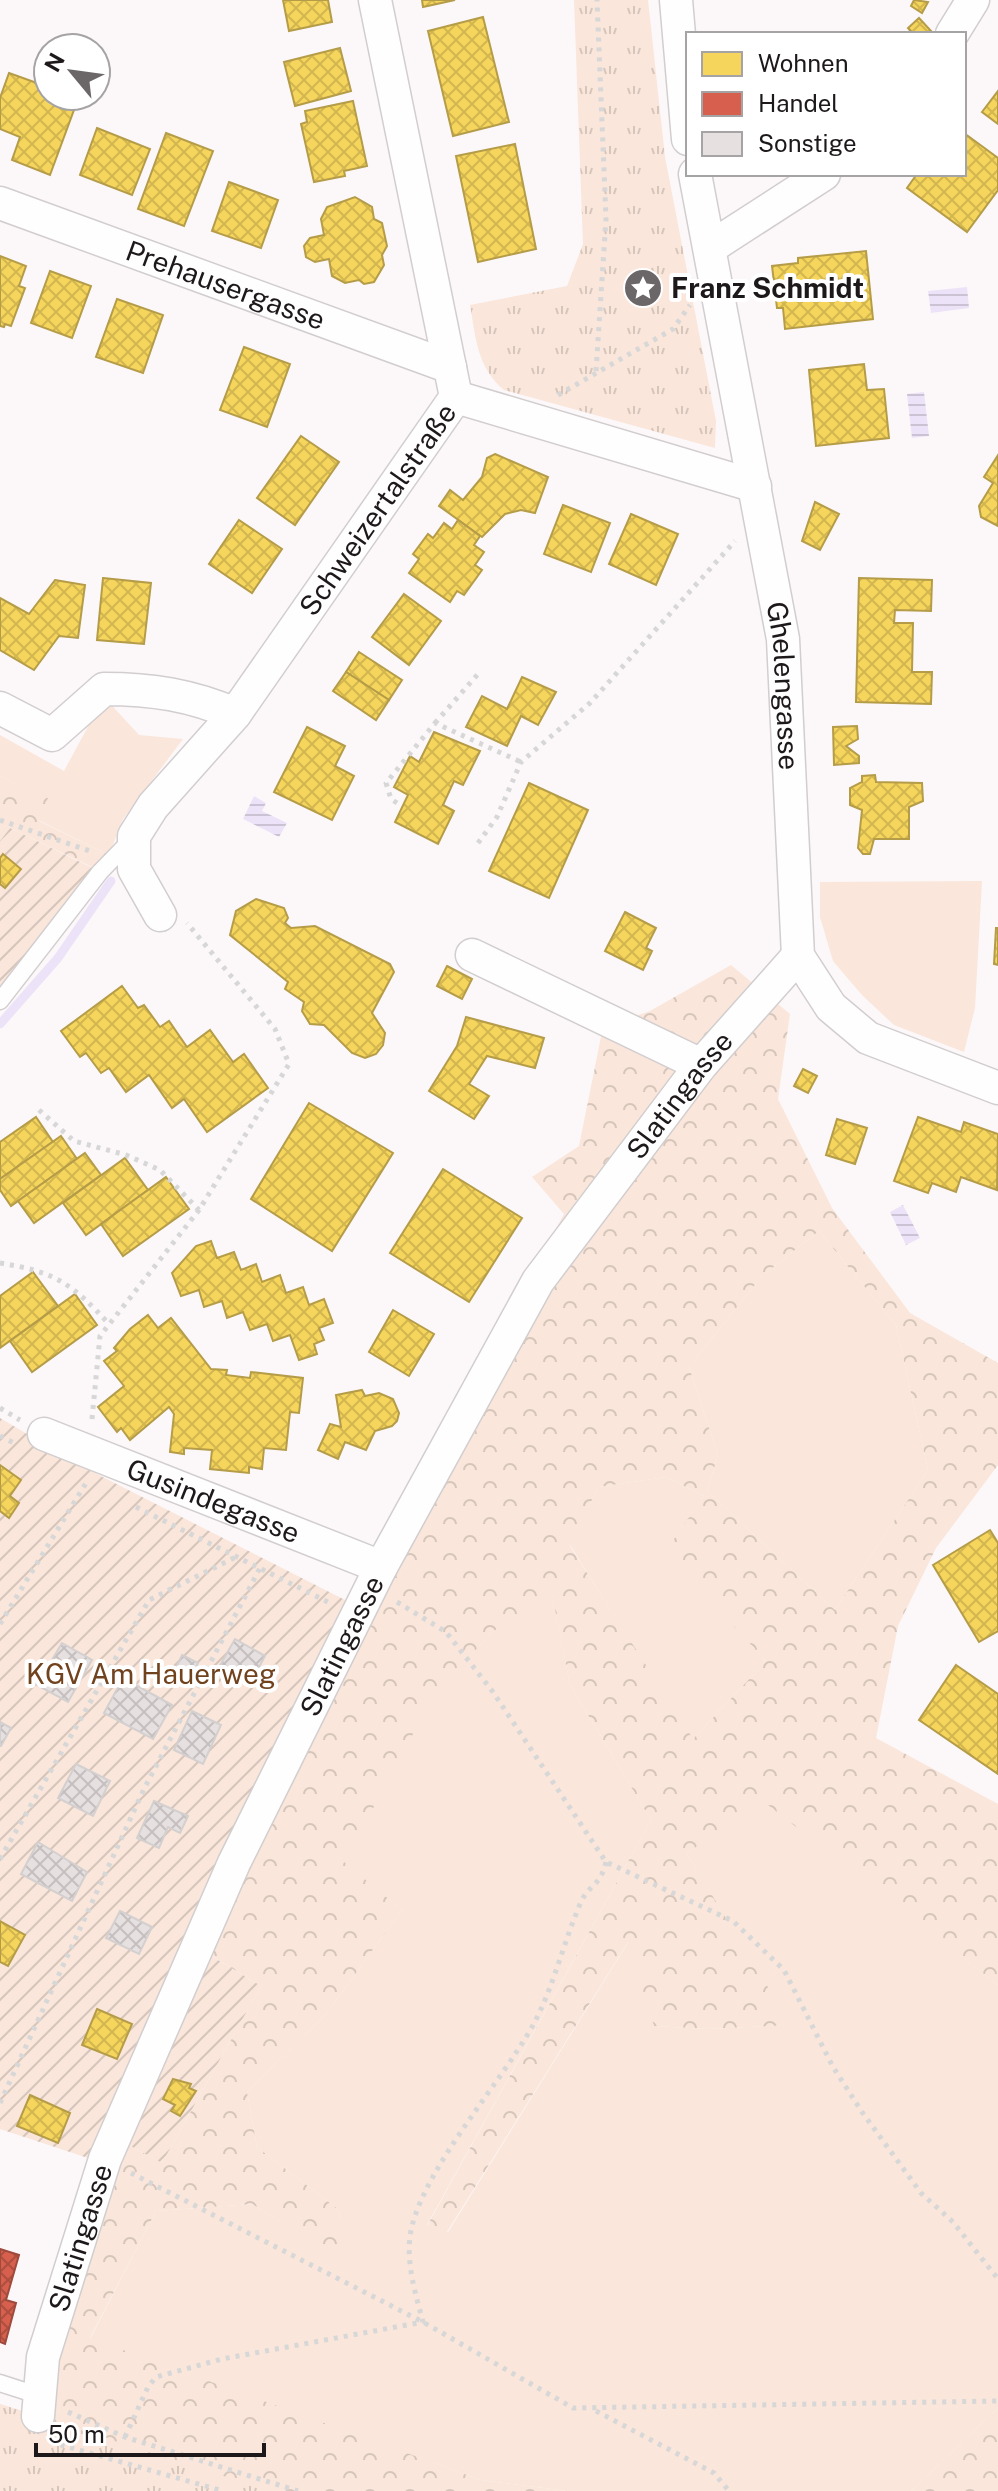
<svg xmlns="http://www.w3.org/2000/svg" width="998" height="2491" viewBox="0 0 998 2491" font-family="'Public Sans',sans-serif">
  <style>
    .grass { fill: #fae6da }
    .forest { fill: url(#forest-crowns); fill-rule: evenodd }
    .park { fill: url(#park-tufts) }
    .garden { fill: url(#garden-furrows) }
    .water { fill: url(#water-rules) }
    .homes { fill: url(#homes-cross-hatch); stroke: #b59c48; stroke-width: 2 }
    .shops { fill: url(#shops-cross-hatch); stroke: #9e4a3d; stroke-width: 2 }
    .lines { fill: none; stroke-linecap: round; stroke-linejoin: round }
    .stream { stroke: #ede3f8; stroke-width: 9 }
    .building { fill: url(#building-cross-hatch); stroke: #d4d0d0; stroke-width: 2 }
    .lane-casing { stroke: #d2cecf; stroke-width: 19 }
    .street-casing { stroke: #d2cecf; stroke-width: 35 }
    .path { stroke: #d7d7d7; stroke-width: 5; stroke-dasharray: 4 6; stroke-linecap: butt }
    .lane { stroke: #fffefe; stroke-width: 16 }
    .street { stroke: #fffefe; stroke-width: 32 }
    .labels { text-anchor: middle; stroke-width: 8; stroke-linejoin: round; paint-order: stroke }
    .street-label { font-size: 28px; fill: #1d1819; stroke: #fff }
    .poi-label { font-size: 28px; font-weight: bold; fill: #1d1819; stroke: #fff; text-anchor: start }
    .park-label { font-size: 28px; fill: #71421e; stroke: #fff }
  </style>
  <defs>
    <pattern id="forest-crowns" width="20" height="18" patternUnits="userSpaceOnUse" patternTransform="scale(2)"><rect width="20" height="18" fill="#fae6da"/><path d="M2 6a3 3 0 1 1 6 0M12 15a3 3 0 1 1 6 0" fill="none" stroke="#d6c5ba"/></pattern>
    <pattern id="park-tufts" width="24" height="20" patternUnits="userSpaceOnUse" patternTransform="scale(2)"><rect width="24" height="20" fill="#fae6da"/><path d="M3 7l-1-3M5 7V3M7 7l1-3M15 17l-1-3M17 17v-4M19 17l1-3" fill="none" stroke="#d6c5ba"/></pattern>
    <pattern id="garden-furrows" width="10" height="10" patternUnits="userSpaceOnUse" patternTransform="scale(2)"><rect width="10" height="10" fill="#fae6da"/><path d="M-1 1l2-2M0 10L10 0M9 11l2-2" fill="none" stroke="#d6c5ba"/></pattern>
    <pattern id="water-rules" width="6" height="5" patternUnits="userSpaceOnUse" patternTransform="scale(2)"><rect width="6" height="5" fill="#ede3f8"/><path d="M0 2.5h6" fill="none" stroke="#cbc2d4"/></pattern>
    <pattern id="homes-cross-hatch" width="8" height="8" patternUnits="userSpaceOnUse" patternTransform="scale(2)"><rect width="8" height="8" fill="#f6d55c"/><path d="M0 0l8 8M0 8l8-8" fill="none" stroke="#d2b64f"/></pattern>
    <pattern id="shops-cross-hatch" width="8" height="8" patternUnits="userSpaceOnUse" patternTransform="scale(2)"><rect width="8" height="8" fill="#d6604d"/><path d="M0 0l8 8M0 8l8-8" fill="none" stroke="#ad4e3f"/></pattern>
    <pattern id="building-cross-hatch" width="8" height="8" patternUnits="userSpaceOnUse" patternTransform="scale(2)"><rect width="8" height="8" fill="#e6e0e0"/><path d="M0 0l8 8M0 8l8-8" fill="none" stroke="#c5bfc0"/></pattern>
  </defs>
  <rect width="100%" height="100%" fill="#fcf8f9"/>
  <g class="grass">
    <polygon points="104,697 139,735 183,739 123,819 109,855 38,820 47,798 0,776 0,735 64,771"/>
    <polygon points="982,881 975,1008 964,1052 894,1025 862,995 833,961 820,917 820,882"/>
    <polygon points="819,1231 896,1325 928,1470 835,1610 707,1491 718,1455 689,1367 762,1276"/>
    <polygon points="666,1477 704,1496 666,1552 766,1661 692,1740 570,1545 598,1487"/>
    <polygon points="551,1588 570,1685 651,1820 427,2225 448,2232 629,1941 654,2026 708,2029 790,2025 687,1854 759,1797 998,1985 998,2408 911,2491 567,2491 481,2480 90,2339 156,2211 252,2204 342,2260 339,2210 257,2147 247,2092 326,2014 402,1910 343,1862 432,1698 490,1634"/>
  </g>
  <g class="forest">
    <polygon points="0,776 48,798 39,821 109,855 96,869 10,828 0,841"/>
    <path d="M731 965 790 1014 778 1099 832 1208 910 1313 998 1363V1465L936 1548 898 1626 876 1738 998 1804V1985L759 1798 687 1854 791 2025 708 2029 654 2026 628 1942 447 2232 427 2226 651 1820 570 1685 551 1589 490 1634 432 1699 344 1862 402 1910 326 2014 247 2092 257 2147 339 2210 343 2261 252 2204 156 2211 90 2338 481 2480 567 2491H0V2404L38 2416 23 2405 105 2132 162 2163 261 1986 192 1944 441 1438 564 1214 532 1177 579 1146 603 1027 650 1011ZM819 1231 896 1325 928 1470 835 1610 707 1491 718 1455 689 1367 762 1276ZM666 1477 704 1496 665 1552 766 1661 693 1739 570 1546 598 1487Z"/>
    <polygon points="998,2408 998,2491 911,2491"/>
  </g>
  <g class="park">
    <path d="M574 0H648L665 157 716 421 715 448 504 390C477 367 476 339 470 305L567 286 583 244Z"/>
    <polygon points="0,2404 270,2491 0,2491"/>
  </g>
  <g class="garden">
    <polygon points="10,828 105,874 0,1009 0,841"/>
    <polygon points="0,1418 85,1468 349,1602 193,1945 261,1986 162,2163 105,2132 94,2160 0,2129"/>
  </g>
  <g class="water">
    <polygon points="967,287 969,308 931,313 928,291"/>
    <polygon points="924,392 929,436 912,438 907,394"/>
    <polygon points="254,796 266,803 262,811 287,823 279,837 243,819"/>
    <polygon points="903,1205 920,1238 906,1245 890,1212"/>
  </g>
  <g class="homes">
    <polygon points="283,0 328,0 332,22 289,31"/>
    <polygon points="422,0 455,0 423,7"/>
    <polygon points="914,0 928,2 922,13 911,6"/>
    <polygon points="483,17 509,122 453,136 428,31"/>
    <polygon points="919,18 931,31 928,34 913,34 908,28"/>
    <polygon points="340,48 351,91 295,106 284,62"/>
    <polygon points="9,73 48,87 48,96 78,99 50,175 12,160 20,137 0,129 0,98"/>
    <polygon points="998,91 998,124 982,112"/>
    <polygon points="353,101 367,166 344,171 345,176 314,182 301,124 307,122 305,111"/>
    <polygon points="97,128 150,149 132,195 80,175"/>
    <polygon points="166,133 213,151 184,226 138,209"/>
    <polygon points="964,133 998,158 998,190 967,232 907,188 917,174 964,174"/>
    <polygon points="515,144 536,249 478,262 456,156"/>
    <polygon points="229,182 278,200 261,248 212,231"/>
    <polygon points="355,197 372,207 374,219 382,223 387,246 382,255 384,265 374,282 364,284 359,280 345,283 332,276 329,259 315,262 306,257 304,246 310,238 324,235 321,219 327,207"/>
    <polygon points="866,251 873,319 785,329 783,308 777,308 772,266 798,263 798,258"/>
    <polygon points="0,256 26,266 19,286 25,288 11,326 5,324 4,327 0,326"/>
    <polygon points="50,271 91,286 72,338 31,323"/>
    <polygon points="117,299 163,315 143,373 96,357"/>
    <polygon points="244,347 290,364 267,427 220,410"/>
    <polygon points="864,364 867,390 884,389 889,438 816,446 809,370"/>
    <polygon points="301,436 339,462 295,525 257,498"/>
    <polygon points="495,454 548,477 535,513 521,510 505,514 482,537 439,506 450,490 463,500 482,477 487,458"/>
    <polygon points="998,455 998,526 981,517 979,506 993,483 984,477"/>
    <polygon points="815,502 839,514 820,550 802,541"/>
    <polygon points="563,505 610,523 591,572 544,554"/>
    <polygon points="631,514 678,534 656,585 609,564"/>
    <polygon points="239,520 282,549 252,593 209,564"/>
    <polygon points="458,520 480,536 474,545 484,552 475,565 482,570 464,595 457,591 450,602 409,573 419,559 413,554 428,534 433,538 444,523 452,529"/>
    <polygon points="103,578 151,583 144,644 97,640"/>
    <polygon points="859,578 932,580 931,611 895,610 894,623 913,623 912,672 932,672 931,704 856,702"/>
    <polygon points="55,580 85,585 78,638 59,636 34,670 0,650 0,598 29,614"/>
    <polygon points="404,594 441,621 409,665 372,637"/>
    <polygon points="359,652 402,680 389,700 346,672"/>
    <polygon points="346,672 389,700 376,720 333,691"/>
    <polygon points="522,677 556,692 538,725 521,716 507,746 466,727 482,696 507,709"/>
    <polygon points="857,726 858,739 846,746 859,756 859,763 834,765 833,727"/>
    <polygon points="307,727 345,746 335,766 354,776 332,820 274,792"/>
    <polygon points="434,732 480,751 463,785 454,781 443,805 454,811 438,844 395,822 408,795 394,787 410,756 419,762"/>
    <polygon points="875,775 876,782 922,783 923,801 909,807 909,839 874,839 870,854 863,854 858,848 862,810 850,805 850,788 862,782 862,776"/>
    <polygon points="529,783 588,810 549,898 489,871"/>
    <polygon points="3,854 21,869 5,888 0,884 0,858"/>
    <polygon points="256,899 284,908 288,918 285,923 291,928 315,926 390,964 394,972 372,1013 385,1033 383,1045 376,1054 365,1058 352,1053 324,1025 310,1024 302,1011 304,1002 285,989 288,982 230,935 236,911"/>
    <polygon points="625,912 656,928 646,948 652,951 643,970 605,951"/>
    <polygon points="996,928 998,928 998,965 994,964"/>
    <polygon points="447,966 472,979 462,999 437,986"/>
    <polygon points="122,986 138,1008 144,1005 160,1027 169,1021 187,1047 210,1030 233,1062 244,1054 268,1088 207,1132 184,1099 172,1108 149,1075 126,1092 109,1068 101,1073 86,1053 80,1057 61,1031"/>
    <polygon points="466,1017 544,1038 535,1068 487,1056 469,1084 489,1096 474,1119 429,1091 457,1046"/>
    <polygon points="803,1069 817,1076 808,1093 794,1086"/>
    <polygon points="309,1103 393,1153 332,1251 251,1199"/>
    <polygon points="36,1117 53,1142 0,1179 0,1142"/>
    <polygon points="918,1117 961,1132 964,1122 998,1134 997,1190 961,1177 956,1192 932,1183 928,1193 894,1181"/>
    <polygon points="837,1119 867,1128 855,1164 826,1155"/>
    <polygon points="61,1136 77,1159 11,1206 0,1190 0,1179"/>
    <polygon points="85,1153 101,1175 34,1223 18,1201"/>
    <polygon points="125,1158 148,1190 86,1235 63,1203"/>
    <polygon points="443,1169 522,1218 469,1302 390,1253"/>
    <polygon points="166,1177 189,1209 123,1256 101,1224"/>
    <polygon points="211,1241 217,1258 234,1252 241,1270 256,1264 262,1282 280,1275 286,1293 303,1287 309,1305 324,1299 333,1323 319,1328 324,1340 314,1344 317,1354 299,1360 290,1335 273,1341 267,1324 250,1330 243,1312 227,1318 222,1301 204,1307 199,1290 181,1296 172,1273 196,1246"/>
    <polygon points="33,1272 58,1306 0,1348 0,1296"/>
    <polygon points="75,1294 97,1325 32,1372 10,1341"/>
    <polygon points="393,1310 434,1334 409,1376 369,1352"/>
    <polygon points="148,1315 158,1328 171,1318 211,1369 227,1370 226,1375 250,1378 251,1372 303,1378 299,1413 290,1412 286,1450 264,1448 262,1469 249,1467 249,1473 210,1469 212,1450 184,1448 184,1454 170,1452 174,1414 169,1407 130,1440 121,1428 117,1432 98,1407 124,1386 104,1361 117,1351 114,1348 130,1329"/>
    <polygon points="362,1390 365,1396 379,1393 393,1399 399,1413 397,1421 392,1426 375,1431 366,1450 345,1442 338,1459 318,1450 330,1424 341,1427 336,1395"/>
    <polygon points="0,1465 21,1480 10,1496 19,1503 9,1518 0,1511"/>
    <polygon points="990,1530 998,1543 998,1631 979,1642 933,1565"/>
    <polygon points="956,1665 998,1694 998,1774 919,1720"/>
    <polygon points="0,1921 25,1935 8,1966 0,1962"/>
    <polygon points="97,2009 132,2024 117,2059 82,2045"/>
    <polygon points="173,2079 191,2084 189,2088 196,2091 180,2116 171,2111 175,2105 163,2099"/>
    <polygon points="30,2095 70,2113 58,2143 17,2126"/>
  </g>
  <polygon class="shops" points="0,2249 19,2255 6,2300 16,2303 5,2344 0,2342"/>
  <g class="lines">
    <polyline class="stream" points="0,1024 58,958 111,881"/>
  </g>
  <g class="building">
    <polygon points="235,1639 265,1656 250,1684 219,1667"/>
    <polygon points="62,1643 92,1660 68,1702 37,1685"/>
    <polygon points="182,1655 198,1663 193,1674 177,1666"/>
    <polygon points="123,1678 172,1705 153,1739 104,1713"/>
    <polygon points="192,1711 221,1725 203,1764 174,1750"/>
    <polygon points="0,1722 11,1728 1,1746 0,1746"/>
    <polygon points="76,1764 110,1781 93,1816 58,1798"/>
    <polygon points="154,1801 188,1816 180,1833 168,1827 159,1848 137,1838"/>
    <polygon points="38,1842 87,1872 72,1901 21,1874"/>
    <polygon points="120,1911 152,1927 139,1954 106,1938"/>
  </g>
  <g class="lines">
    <defs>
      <g id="lane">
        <polyline points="0,1001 100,872 133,838"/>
        <polyline points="0,2383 40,2396"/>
      </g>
      <g id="street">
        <polyline points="676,0 688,139"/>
        <polyline points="952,34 973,0"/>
        <path id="s1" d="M695 174 783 639 798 956 831 1007 868 1038 998 1088"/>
        <path id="s2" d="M0 203 450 367"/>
        <polyline points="711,247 824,174"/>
        <polyline points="456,397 755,486"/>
        <path d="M0 708 52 735 104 689C152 689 191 695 235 714"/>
        <path id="s3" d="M160 915 134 869V836L153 806 235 714 456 397 375 0"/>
        <polyline points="472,955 701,1065"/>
        <path id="s4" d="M44 1434 381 1567"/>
        <path id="s5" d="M38 2416 43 2357 105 2159 234 1863 381 1567 538 1281 701 1065 798 956"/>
      </g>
    </defs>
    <use href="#lane" class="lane-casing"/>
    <use href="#street" class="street-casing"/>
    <g class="path">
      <polyline points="596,371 606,219 597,0"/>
      <polyline points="558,395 673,329 690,305"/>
      <polyline points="435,723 479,673"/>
      <polyline points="397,803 391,799 386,783 435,723 521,762"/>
      <polyline points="0,820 90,851"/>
      <polyline points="478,843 497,817 521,762 590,703 735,541"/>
      <polyline points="39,1110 74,1141 126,1155 160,1170 199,1210"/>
      <path d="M0 1263C56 1272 71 1283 110 1325"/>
      <polyline points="0,1408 20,1420"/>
      <polyline points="92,1419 100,1336 199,1210 289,1064 275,1029 187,923"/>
      <polyline points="0,1436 14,1443"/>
      <polyline points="136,1507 332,1604"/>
      <polyline points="397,1602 446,1632 493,1692 606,1862 733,1921 784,1970 833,2067 862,2112 921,2193 953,2222 998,2279"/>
      <polyline points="0,1624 86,1483"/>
      <polyline points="0,1859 149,1600 238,1556"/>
      <polyline points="0,2103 144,1789 260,1568"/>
      <polyline points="131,2173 423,2322 573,2408 998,2401"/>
      <polyline points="596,2411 714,2473 729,2491"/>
      <polyline points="68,2412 125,2437 298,2491"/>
      <path d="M125 2437 148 2387 156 2377 222 2359 423 2322C415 2292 404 2257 412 2226 428 2164 499 2085 532 2027 554 1987 563 1943 581 1902 589 1884 600 1887 606 1862"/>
      <polyline points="51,2442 223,2491"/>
    </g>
    <use href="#lane" class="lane"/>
    <use href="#street" class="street"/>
  </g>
  <defs>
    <symbol id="sight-disc" viewBox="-11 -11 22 22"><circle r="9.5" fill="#6b6667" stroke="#fff"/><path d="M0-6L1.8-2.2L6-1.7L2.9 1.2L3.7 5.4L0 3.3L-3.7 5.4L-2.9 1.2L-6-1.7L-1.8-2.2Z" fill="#fff"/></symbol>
  </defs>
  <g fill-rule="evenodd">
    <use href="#sight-disc" x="621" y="266" width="44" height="44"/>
  </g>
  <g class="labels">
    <g class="street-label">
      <text dy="10" stroke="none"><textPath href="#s2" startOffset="240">Prehausergasse</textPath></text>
      <text dy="10" stroke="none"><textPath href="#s3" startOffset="494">Schweizertalstraße</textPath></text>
      <text dy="10" stroke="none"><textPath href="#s1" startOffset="520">Ghelengasse</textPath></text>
      <text dy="10" stroke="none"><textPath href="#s5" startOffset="1480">Slatingasse</textPath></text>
      <text dy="10" stroke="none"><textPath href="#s4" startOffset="182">Gusindegasse</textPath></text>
      <text dy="10" stroke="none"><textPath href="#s5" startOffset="832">Slatingasse</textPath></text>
      <text dy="10" stroke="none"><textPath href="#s5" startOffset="184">Slatingasse</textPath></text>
    </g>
    <g class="poi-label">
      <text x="671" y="298">Franz Schmidt</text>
    </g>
    <g class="park-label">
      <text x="151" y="1684">KGV Am Hauerweg</text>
    </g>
  </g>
  <rect x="686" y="32" width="280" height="144" fill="#ffffff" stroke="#a5a3a3" stroke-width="2"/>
  <rect x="702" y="52" width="40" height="24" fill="#f6d55c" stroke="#a5a3a3" stroke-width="2"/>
  <text x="758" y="72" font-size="24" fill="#1d1819">Wohnen</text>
  <rect x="702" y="92" width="40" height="24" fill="#d6604d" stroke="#a5a3a3" stroke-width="2"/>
  <text x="758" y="112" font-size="24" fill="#1d1819">Handel</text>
  <rect x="702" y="132" width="40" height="24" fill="#e6e0e0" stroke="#a5a3a3" stroke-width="2"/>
  <text x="758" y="152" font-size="24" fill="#1d1819">Sonstige</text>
  <g transform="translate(72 72) rotate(299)"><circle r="38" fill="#ffffff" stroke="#a5a3a3" stroke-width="2"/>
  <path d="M0-6L14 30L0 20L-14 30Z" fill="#6b6667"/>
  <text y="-12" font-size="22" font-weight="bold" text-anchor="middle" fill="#1d1819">N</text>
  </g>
  <path d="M36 2443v12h228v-12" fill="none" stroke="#1d1819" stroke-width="4"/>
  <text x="48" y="2443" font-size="24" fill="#1d1819" stroke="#ffffff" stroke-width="6" paint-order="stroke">50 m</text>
</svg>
